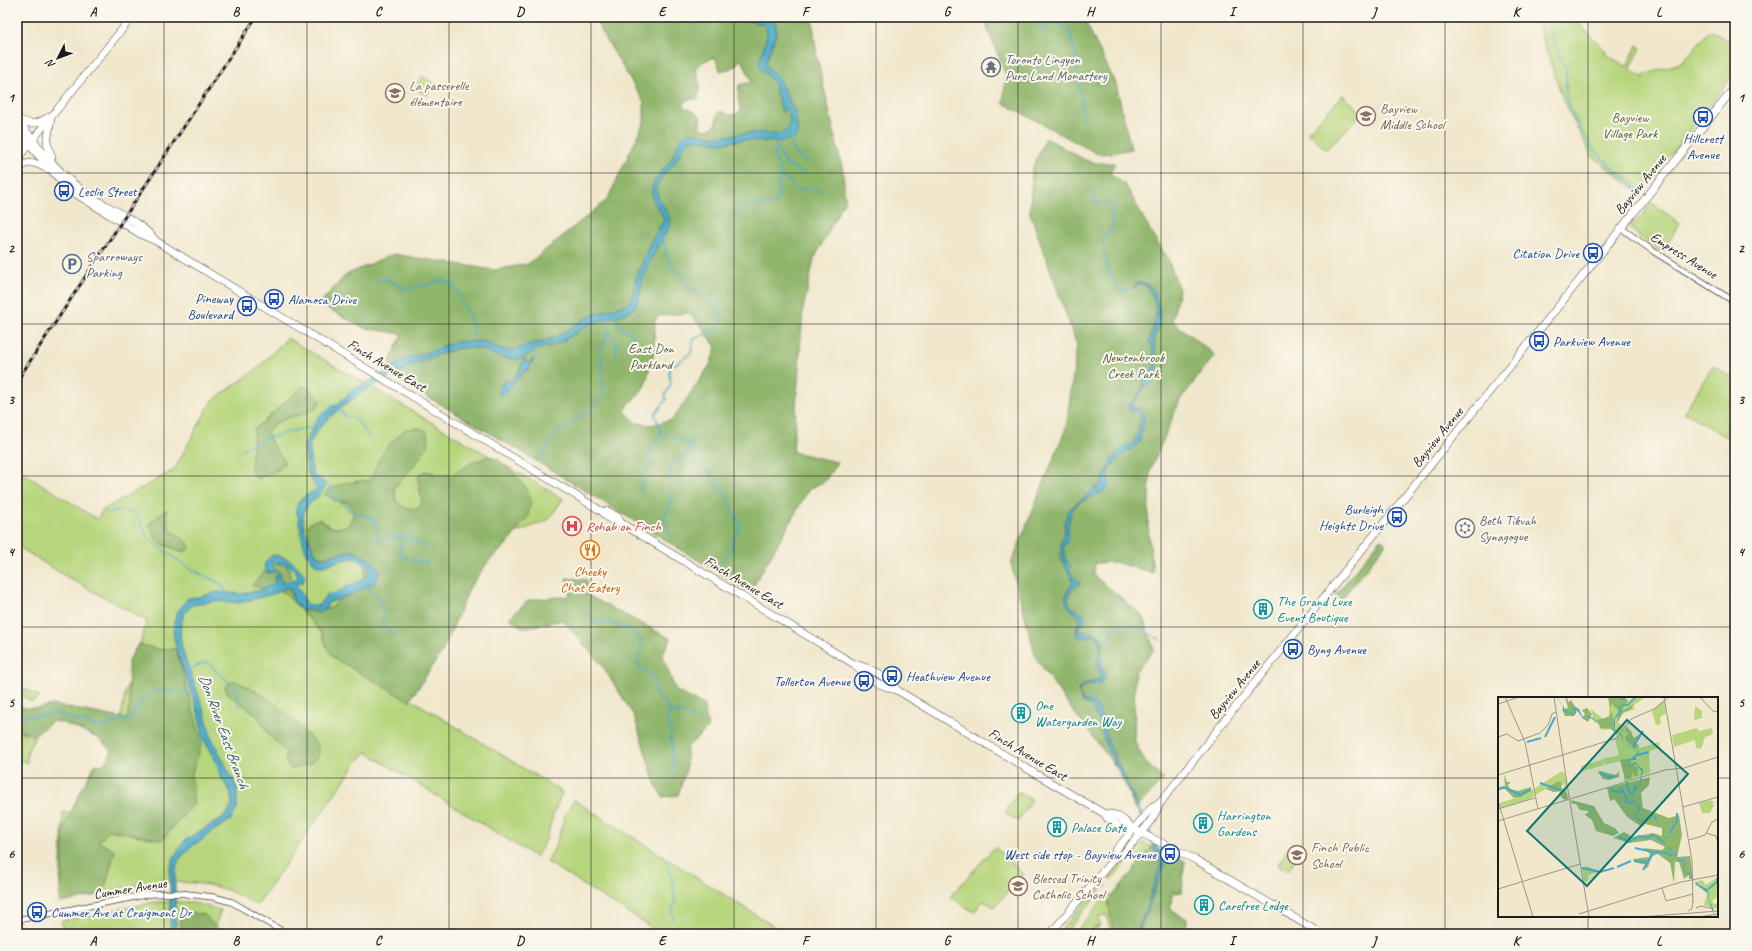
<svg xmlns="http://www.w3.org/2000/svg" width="1752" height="951" viewBox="0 0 1752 951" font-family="Caveat,sans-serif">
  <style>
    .green { fill: #b6d57c; stroke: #69784c }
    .forest { fill: #90b66c; stroke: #566944; fill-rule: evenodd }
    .water { fill: #49a9c8; stroke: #326272; fill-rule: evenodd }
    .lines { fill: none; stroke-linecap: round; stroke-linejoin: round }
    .stream { stroke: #49a9c8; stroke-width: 1.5 }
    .minor-casing { stroke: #3c3a36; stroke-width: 7 }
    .major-casing { stroke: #3c3a36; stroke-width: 8 }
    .minor { stroke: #fff; stroke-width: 5.5 }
    .major { stroke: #fff; stroke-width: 7 }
    .rail-casing { stroke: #1c1c1c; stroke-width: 3 }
    .rail { stroke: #fbf7ec; stroke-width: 1.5; stroke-dasharray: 4.5; stroke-linecap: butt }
    .grid { fill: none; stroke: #1c1c1c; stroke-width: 1; stroke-opacity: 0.55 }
    .labels { text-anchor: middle; stroke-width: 4; stroke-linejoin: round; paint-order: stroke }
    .worship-label { font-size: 14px; fill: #5b616d; stroke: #fbf7ec; text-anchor: start }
    .education-label { font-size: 14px; fill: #785e54; stroke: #fbf7ec; text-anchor: start }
    .park-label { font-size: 14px; fill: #525d3e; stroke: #fbf7ec }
    .transit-label { font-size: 14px; fill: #164399; stroke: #fbf7ec; text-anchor: start }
    .street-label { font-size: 14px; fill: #1c1c1c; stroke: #fbf7ec }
    .service-label { font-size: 14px; fill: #4e5e75; stroke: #fbf7ec; text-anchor: start }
    .health-label { font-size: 14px; fill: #be3a42; stroke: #fbf7ec; text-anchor: start }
    .food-label { font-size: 14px; fill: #c56008; stroke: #fbf7ec }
    .culture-label { font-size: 14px; fill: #0d838f; stroke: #fbf7ec; text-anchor: start }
    .water-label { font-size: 15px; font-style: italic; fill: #305b69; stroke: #fbf7ec }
    .inset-river { fill: none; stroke: #49a9c8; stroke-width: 2 }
    .inset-road { fill: none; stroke: #9b9686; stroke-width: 1 }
    .view { fill: #0f766e; fill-opacity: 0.15; stroke: #0f766e; stroke-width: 2 }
    .inset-edge { fill: none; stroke: #1c1c1c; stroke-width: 2 }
    .neatline { fill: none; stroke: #1c1c1c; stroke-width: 1.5 }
    .grid-label { font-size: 13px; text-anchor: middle; font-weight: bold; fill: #1c1c1c }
  </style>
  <rect width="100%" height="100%" fill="#fbf7ec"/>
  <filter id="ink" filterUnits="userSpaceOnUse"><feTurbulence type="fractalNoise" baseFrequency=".025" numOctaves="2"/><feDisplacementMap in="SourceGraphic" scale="8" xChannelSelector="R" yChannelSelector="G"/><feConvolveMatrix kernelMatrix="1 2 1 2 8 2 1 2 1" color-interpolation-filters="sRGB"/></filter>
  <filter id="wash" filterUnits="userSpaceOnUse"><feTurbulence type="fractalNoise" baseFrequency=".012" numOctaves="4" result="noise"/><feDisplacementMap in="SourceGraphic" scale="16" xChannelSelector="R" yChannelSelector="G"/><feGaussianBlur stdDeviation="0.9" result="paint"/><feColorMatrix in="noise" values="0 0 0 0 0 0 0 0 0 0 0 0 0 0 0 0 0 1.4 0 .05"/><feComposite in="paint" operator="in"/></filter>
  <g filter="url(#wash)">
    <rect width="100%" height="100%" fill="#f0e7cc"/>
    <g class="green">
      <polygon points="1535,17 1572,17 1607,52 1605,54 1627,67 1637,45 1641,48 1630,69 1643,78 1644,75 1683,62 1710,30 1735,45 1735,73 1640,193 1591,155 1564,102"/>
      <polygon points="422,76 434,83 427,95 415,88"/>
      <polygon points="1343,95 1362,113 1326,150 1308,132"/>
      <polygon points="1652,203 1679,223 1663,253 1637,235 1631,228"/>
      <path d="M287 338 563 499 548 520 500 539 462 586 419 687 409 698 562 792 552 818 547 838 536 857 366 752 357 762 257 905C247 900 237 894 227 890 173 871 113 892 59 903L63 812 72 814 95 764 106 768 115 751 125 694 147 621 62 574 17 546V469L97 519 103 510 174 470 211 402 257 369Z"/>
      <polygon points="1713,366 1735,379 1735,442 1684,412"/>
      <polygon points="17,684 40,697 32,702 17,693"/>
      <polygon points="17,730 35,737 28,750 27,763 17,759"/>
      <polygon points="1018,792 1032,800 1018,821 1005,813"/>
      <polygon points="574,800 786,934 662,934 547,862 556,845 565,816"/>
      <polygon points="1143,843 1186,862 1184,864 1182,892 1174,893 1170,905 1173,912 1187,919 1186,928 1181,934 1102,934 1110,932 1107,915 1099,916 1100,926 1094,926 1099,928 1093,928 1094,934 1074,934 1108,893 1112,897 1142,860 1134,854 1111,879 1108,877 1132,851 1134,851 1138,845"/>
      <polygon points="995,847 1023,874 995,907 983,901 974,912 950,897"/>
      <polygon points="1288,848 1298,854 1288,871 1278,865"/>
      <polygon points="1102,881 1106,884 1106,888 1104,886 1068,930 1065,932 1062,929"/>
      <polygon points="155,902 189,902 221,910 215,925 225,934 65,934 61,921"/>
    </g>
    <g class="forest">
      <path d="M594 17H812L817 58 843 171 845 200 814 259 803 309 793 452 837 462 825 481 809 489 750 592 517 449 392 376 402 369 385 372 402 334 364 328 319 304 346 275 393 254 494 270 528 264 607 200 644 123V102L603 34ZM715 57 721 72 737 66 738 61 742 60 752 82 739 85 738 98 741 111C734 116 729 117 722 111L718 113 715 126 706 130 699 128 701 117 693 111 685 108 683 105C686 99 691 99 698 99L700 86 696 69 702 62ZM688 313C700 322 707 335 716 347L710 365 672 420 651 425 636 423 625 411 629 403 638 396 645 385 654 353 655 320 658 316ZM524 359 529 363 532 359 515 383 502 395 499 394V387L507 380 511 381 519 371Z"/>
      <polygon points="983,17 1083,17 1116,84 1131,149 1113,153 1098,154 1003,103 1006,75"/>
      <polygon points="1046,138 1085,160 1096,163 1115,163 1110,173 1126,186 1151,232 1168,259 1179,290 1172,321 1215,355 1180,400 1150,471 1148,529 1153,573 1115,562 1095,563 1093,575 1142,615 1154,650 1135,672 1134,740 1145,762 1163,779 1135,810 1122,775 1067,703 1036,658 1011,564 1066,428 1077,345 1030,213 1032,169"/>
      <path d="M303 386 309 388 321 400C319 403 316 408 312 410 298 418 275 416 267 433L273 446 285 462 278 470 257 479 251 470 254 430Z"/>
      <path d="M419 428 427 431 429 444 417 462 394 488 396 501 405 508 417 509 422 503 418 479 419 474 426 471 442 475H452L471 463 487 457 498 459 520 480 527 489 531 500 528 516 509 542 488 562 470 587 442 652 409 701 334 658 328 650 322 633 285 593 279 590 252 586C261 575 270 562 285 564L290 569 289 573 292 580 288 587 294 601 309 611 314 612 331 608 343 596C346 596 350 597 353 596 365 593 366 571 364 561L356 555 324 557 314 555 311 548 308 525 315 520H321C333 530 335 529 349 525L354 511 348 502H339L324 494C336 482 355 482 370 480 375 472 376 463 381 456 387 446 397 437 405 429Z"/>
      <polygon points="166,509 169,529 188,543 190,548 184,552 158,543 149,524"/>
      <polygon points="1381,539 1385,543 1385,545 1341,600 1335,596"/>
      <polygon points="566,578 587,580 589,596 671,639 662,655 676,691 704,705 708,728 687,747 686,770 678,795 663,797 656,786 634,716 602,665 563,620 523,628 509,618 529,600 570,596"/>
      <polygon points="138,644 158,649 176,649 202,743 191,776 193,788 193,804 162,840 108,830 99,842 115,851 103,894 61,903 64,827 81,790 93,770 94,766 104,764 112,752 98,738 64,723 53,721 34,735 28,732 17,732 17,703 25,708 39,708 53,705 127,719 130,704 129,701 128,662"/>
      <path d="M232 680C243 685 256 690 266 697 276 704 317 739 318 749 320 764 302 767 291 769L285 761 287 753 269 735 257 715 227 693 225 687Z"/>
      <polygon points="1152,847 1186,862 1184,864 1182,892 1174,893 1170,905 1173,912 1187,919 1186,928 1181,934 1112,934 1114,931 1108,902"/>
      <polygon points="186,912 205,915 221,934 185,934 179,922"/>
    </g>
    <g class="water">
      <path d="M731 17C746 17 764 14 776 24V34L765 64 777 76 795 112 798 133 795 139 778 142 744 140 722 143 694 139C683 141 680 157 673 165 667 172 654 182 657 193 660 205 671 212 670 225 660 243 650 259 643 278 641 285 639 303 635 307 627 316 608 318 596 322 580 328 567 341 551 346 546 348 537 348 534 351 529 354 524 359 518 359 496 361 485 345 463 348 427 353 317 408 310 446 309 455 311 468 314 476L321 479 326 485C322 494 316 498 309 504 295 518 310 540 316 555L321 558 351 550 371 560 379 569C379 572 378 578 376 581 374 586 335 601 328 603L326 609 318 613 310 609 304 611C295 606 293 599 291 589L286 588 273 594 239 603 216 601 193 605 185 612 181 623 180 636 183 652 204 710 211 736 237 788V809L231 820 213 831 201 841 191 846 179 860 176 868 175 883 176 934H171L170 921V867L174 857 185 840 219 820 227 814 232 805 230 791 222 779 217 764 203 738 198 712 176 649 173 631 174 621 178 611 188 598 199 597 216 592 241 594 260 590 275 583V578L278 574 276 572 267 573C261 566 266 560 273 555 291 558 293 562 305 575L303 582 296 584 307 604 318 606 327 594C336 595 337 592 344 588 353 583 366 582 369 570 368 566 367 565 364 563 346 549 325 573 315 564 303 553 302 537 299 522 299 518 297 514 296 510 297 496 308 497 317 488L309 477 307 470 304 446 307 439 318 417 330 407 337 405 355 388 371 380 406 359 435 350 443 346 459 341 463 342 478 341 487 342 495 348 512 351 527 345 547 341 565 332 590 316 629 303 632 298 636 278 650 243 664 220C662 211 653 204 652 195 650 183 660 172 668 164 676 156 675 140 687 134 693 131 699 133 705 135 722 139 741 133 759 132 764 132 771 135 776 134 793 134 791 118 786 107H784V112H782L773 82 759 66C760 53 773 32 763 24ZM272 562C285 563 295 565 298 578L288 582H281L280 579V573L273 568Z"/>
      <path d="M1136 283C1158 279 1160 309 1159 325 1159 330 1154 334 1154 339 1154 354 1164 376 1149 386L1145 384 1142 392 1132 405C1135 408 1138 408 1140 410 1150 419 1140 432 1140 442L1132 449 1125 452 1109 469 1108 474 1110 484C1103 495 1095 495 1084 500 1069 507 1067 523 1069 537L1066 540 1067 543 1063 547 1066 560 1071 567 1069 570 1080 583C1073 587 1063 599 1072 607 1076 610 1081 613 1085 617V622L1079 626 1078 630 1081 632 1087 631 1098 635 1101 638 1103 647 1101 653V666L1106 675 1101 683 1087 685 1080 689 1079 693 1083 701C1086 701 1090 701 1092 702 1100 704 1107 735 1108 742L1165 864 1138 934H1137L1161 864 1134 802 1109 752 1102 734 1101 722 1096 717 1092 706 1082 702 1078 689 1081 686 1101 678 1097 662 1101 644 1098 637 1093 636 1081 638 1077 636 1076 629 1081 618C1073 612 1062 605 1067 592 1068 588 1072 585 1073 581L1064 565 1065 562H1062L1063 557 1061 556V544L1065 530 1064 523 1068 511 1084 497 1101 484 1112 459 1125 446C1127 445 1129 446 1131 445 1137 441 1141 421 1140 414L1137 411H1130L1129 404 1136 397 1143 385 1144 379 1154 367 1152 346 1149 342C1154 323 1161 312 1150 292 1148 288 1146 284 1141 284 1137 284 1134 288 1131 289Z"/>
      <polygon points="524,359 529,363 534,359 528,370 524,371 515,383 502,395 498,392 499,387 507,380 511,381 519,372"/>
    </g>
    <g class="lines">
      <g class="stream">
        <polyline points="1039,17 1040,27 1043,30 1046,29 1053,22 1061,23 1069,31 1079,66 1076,79 1080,90 1082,109 1085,120"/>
        <polyline points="1546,17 1555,45 1566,69 1566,98 1576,121 1589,143 1600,156 1618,173 1631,181 1638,190"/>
        <path d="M790 138C793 150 796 158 809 162"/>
        <polyline points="778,141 774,155 781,174 798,191 806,188 820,191"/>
        <polyline points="777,149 786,164 803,173"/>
        <path d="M1094 189 1093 196 1098 204 1110 203 1114 206C1114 209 1112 213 1112 216 1112 228 1119 229 1104 235L1103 238C1103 252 1109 284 1123 291L1131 289"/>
        <path d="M734 217C751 197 755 209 776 203 781 194 776 183 781 174"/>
        <polyline points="375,284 384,278 399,286 406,289 428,285 441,280 452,284 458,291 463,305 468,314 473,326 472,335"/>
        <polyline points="618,315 617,325 633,335 636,341 633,344 630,344 627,340"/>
        <polyline points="603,319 617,347 616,358"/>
        <polyline points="533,348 537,356 534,359"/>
        <polyline points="338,409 347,417 356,419 368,436"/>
        <polyline points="661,433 664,437 671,436 692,444 692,457 699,465 705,468 718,484 724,490 734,515 741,525 733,540 731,551 722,562"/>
        <path d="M242 450C256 440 296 429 314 427"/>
        <polyline points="680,457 683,477"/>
        <polyline points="541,460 553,436 590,410 602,397 603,390 601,350 605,338 609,332"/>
        <polyline points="324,485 329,485 332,489 334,500 343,503 352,512 371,518 377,526 377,535 380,540 403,536 419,543 428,549"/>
        <path d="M641 493 642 475 650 464C645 451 659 443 661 432 662 426 655 420 655 414L666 400 665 395 671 384 669 373 670 368 691 353 694 339 717 329 722 322C720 316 720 311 719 306 716 294 698 292 688 288L682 276 670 266 662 237"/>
        <polyline points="107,513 119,510 134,512 138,517 148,539 189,568 221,584 226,592"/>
        <path d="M397 538 401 543 400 554C407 561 418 560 428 563"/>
        <polyline points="672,538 667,529 665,515 671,503 668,492 672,484 670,465 685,453 690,443"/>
        <path d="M367 587C372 591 378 595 381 600 386 610 378 622 388 631 391 633 394 633 397 635"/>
        <path d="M588 615 593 621C598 622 602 621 606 622 624 627 653 635 637 659L639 667 647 671 654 680 656 694 669 709 676 714 681 712 683 714H687L693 720"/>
        <polyline points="1102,644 1109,640 1111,630 1122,624 1145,630 1154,637 1160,639"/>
        <polyline points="189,669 207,662 237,690 239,695 240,707"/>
        <path d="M669 709 668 724 672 731 670 737C675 748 671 760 673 772"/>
        <polyline points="17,716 41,716 54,713 69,719 85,722 98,728 102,727 111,723 129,719 134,714 140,703 154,691 192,693"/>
        <polyline points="663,855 669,867 674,888 675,902 672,911 674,920"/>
        <polyline points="675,926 677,934"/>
      </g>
    </g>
  </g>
  <g filter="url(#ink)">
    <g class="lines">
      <defs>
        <g id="minor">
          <polyline points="1621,228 1653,251 1735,302"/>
          <polyline points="17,920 150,894 179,893 213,897 232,902 287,934"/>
        </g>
        <g id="major">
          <polyline points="51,118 47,143 52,157"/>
          <path d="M17 119C37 145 58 174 86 193 105 207 143 222 156 241"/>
          <path d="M18 119C33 126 35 124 49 117"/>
          <path d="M17 131 68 189 142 235 156 241 603 512C607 518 614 523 621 523L854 664C871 668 886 676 897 690L1036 774 1105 814 1107 818 1122 827 1133 829 1196 860 1322 934"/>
          <polyline points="17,159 132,17"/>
          <path d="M17 169C28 160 36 162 47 169"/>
          <polyline points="603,512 608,511 618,517 621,523"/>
          <path d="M854 664C865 677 880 686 897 690"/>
          <path d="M1105 814C1116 812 1126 821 1133 829"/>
          <polyline points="1116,856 1115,851 1153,806 1160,803"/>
          <path d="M1050 934 1116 856 1122 855C1134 841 1154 821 1160 803L1229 715 1735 87"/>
        </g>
      </defs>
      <use href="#minor" class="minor-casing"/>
      <use href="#major" class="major-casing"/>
      <use href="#minor" class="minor"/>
      <use href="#major" class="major"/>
      <defs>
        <polyline id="rail" points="17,381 256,17"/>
      </defs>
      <use href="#rail" class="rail-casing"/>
      <use href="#rail" class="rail"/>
    </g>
  </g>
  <path class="grid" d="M164 17V934M307 17V934M449 17V934M591 17V934M734 17V934M876 17V934M1018 17V934M1161 17V934M1303 17V934M1445 17V934M1588 17V698M17 173H1735M17 324H1735M17 476H1735M17 627H1735M17 778H1499M1717 778H1735M1588 916V934"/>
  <defs>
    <symbol id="temple-ring" viewBox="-11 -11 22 22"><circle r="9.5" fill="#fbf7ec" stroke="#6b7280" stroke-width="1.5"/><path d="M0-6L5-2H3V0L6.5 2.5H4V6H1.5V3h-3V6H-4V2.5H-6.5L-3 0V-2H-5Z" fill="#6b7280"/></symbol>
    <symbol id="school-ring" viewBox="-11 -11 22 22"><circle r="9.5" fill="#fbf7ec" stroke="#8d6e63" stroke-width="1.5"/><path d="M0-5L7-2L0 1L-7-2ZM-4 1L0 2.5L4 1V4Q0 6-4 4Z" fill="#8d6e63"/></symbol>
    <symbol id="bus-ring" viewBox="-11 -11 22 22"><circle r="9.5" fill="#fbf7ec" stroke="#1a4fb4" stroke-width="1.5"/><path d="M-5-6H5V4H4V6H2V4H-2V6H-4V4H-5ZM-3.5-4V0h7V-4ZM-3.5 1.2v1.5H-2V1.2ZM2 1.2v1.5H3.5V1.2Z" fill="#1a4fb4"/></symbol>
    <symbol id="parking-ring" viewBox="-11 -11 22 22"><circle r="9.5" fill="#fbf7ec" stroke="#5c6f8a" stroke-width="1.5"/><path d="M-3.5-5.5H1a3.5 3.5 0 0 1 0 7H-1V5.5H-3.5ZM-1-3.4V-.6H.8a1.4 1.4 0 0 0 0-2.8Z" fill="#5c6f8a"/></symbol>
    <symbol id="hospital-ring" viewBox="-11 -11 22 22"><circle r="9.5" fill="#fbf7ec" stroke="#e0444e" stroke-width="1.5"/><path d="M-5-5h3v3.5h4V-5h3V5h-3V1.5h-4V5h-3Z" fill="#e0444e"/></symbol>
    <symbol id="synagogue-ring" viewBox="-11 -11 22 22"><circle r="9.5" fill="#fbf7ec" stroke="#6b7280" stroke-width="1.5"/><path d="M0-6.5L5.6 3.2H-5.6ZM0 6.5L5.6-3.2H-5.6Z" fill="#6b7280"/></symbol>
    <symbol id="restaurant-ring" viewBox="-11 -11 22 22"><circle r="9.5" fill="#fbf7ec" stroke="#e8710a" stroke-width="1.5"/><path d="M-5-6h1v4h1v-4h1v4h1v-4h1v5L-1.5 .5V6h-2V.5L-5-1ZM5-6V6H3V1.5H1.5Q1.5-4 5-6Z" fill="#e8710a"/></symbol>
    <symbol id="building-ring" viewBox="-11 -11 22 22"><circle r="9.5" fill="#fbf7ec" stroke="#0f9aa8" stroke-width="1.5"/><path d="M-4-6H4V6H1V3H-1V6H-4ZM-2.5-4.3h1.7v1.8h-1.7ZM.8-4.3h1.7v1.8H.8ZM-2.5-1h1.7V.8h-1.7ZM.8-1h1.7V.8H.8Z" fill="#0f9aa8"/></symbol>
  </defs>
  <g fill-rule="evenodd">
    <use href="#temple-ring" x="980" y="56" width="22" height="22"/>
    <use href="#school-ring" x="384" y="82" width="22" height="22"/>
    <use href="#school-ring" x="1355" y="105" width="22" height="22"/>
    <use href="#bus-ring" x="1692" y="106" width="22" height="22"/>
    <use href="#bus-ring" x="53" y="180" width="22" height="22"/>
    <use href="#bus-ring" x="1582" y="242" width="22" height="22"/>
    <use href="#parking-ring" x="61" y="253" width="22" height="22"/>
    <use href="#bus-ring" x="263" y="288" width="22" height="22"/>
    <use href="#bus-ring" x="236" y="295" width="22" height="22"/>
    <use href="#bus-ring" x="1528" y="330" width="22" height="22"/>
    <use href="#bus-ring" x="1386" y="506" width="22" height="22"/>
    <use href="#hospital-ring" x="561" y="515" width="22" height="22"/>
    <use href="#synagogue-ring" x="1454" y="517" width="22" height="22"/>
    <use href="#restaurant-ring" x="579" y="539" width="22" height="22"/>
    <use href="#building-ring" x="1252" y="598" width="22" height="22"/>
    <use href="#bus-ring" x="1282" y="638" width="22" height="22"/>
    <use href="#bus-ring" x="881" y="665" width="22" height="22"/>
    <use href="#bus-ring" x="853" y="670" width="22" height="22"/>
    <use href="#building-ring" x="1010" y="702" width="22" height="22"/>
    <use href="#building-ring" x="1192" y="812" width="22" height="22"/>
    <use href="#building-ring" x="1046" y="816" width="22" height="22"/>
    <use href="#bus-ring" x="1159" y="843" width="22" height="22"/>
    <use href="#school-ring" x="1286" y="844" width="22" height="22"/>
    <use href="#school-ring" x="1007" y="875" width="22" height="22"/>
    <use href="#building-ring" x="1193" y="894" width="22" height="22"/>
    <use href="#bus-ring" x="26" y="901" width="22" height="22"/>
  </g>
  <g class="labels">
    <g class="worship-label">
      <text x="1005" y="64">Toronto Lingyen<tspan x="1005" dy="16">Pure Land Monastery</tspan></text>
      <text x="1479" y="525">Beth Tikvah<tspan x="1479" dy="16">Synagogue</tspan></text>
    </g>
    <g class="education-label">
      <text x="409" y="90">La passerelle<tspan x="409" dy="16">élémentaire</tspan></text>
      <text x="1380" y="113">Bayview<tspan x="1380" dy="16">Middle School</tspan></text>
      <text x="1311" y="852">Finch Public<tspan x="1311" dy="16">School</tspan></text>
      <text x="1032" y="883">Blessed Trinity<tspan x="1032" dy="16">Catholic School</tspan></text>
    </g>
    <g class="park-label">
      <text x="1630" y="122">Bayview<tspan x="1630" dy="16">Village Park</tspan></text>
      <text x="651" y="353">East Don<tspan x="651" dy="16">Parkland</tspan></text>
      <text x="1133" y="362">Newtonbrook<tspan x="1133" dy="16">Creek Park</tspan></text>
    </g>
    <g class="transit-label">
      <text x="1703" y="143" text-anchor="middle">Hillcrest<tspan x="1703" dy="16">Avenue</tspan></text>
      <text x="78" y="196">Leslie Street</text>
      <text x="1579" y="258" text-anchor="end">Citation Drive</text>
      <text x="233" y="303" text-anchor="end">Pineway<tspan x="233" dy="16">Boulevard</tspan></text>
      <text x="288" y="304">Alamosa Drive</text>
      <text x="1553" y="346">Parkview Avenue</text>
      <text x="1383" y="514" text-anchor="end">Burleigh<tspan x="1383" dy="16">Heights Drive</tspan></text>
      <text x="1307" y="654">Byng Avenue</text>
      <text x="906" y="681">Heathview Avenue</text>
      <text x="850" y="686" text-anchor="end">Tollerton Avenue</text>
      <text x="1156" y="859" text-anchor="end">West side stop - Bayview Avenue</text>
      <text x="51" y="917">Cummer Ave at Craigmont Dr</text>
    </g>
    <g class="street-label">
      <text transform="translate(1640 184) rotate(-51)" y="5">Bayview Avenue</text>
      <text transform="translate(1684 255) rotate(32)" y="5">Empress Avenue</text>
      <text transform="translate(387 365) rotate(31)" y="5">Finch Avenue East</text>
      <text transform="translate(1437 437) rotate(-51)" y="5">Bayview Avenue</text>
      <text transform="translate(744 582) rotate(31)" y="5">Finch Avenue East</text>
      <text transform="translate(1234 689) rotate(-51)" y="5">Bayview Avenue</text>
      <text transform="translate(1028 754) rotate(31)" y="5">Finch Avenue East</text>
      <text transform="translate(130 888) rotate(-9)" y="5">Cummer Avenue</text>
    </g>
    <g class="service-label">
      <text x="86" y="261">Sparroways<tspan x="86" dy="16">Parking</tspan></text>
    </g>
    <g class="health-label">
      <text x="586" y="531">Rehab on Finch</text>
    </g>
    <g class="food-label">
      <text x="590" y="576">Cheeky<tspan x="590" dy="16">Chat Eatery</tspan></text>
    </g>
    <g class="culture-label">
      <text x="1277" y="606">The Grand Luxe<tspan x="1277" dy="16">Event Boutique</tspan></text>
      <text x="1035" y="710">One<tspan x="1035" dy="16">Watergarden Way</tspan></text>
      <text x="1217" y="820">Harrington<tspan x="1217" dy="16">Gardens</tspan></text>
      <text x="1071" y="832">Palace Gate</text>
      <text x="1218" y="910">Carefree Lodge</text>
    </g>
    <g class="water-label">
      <text transform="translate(224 731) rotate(70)" y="5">Don River East Branch</text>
    </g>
  </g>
  <g transform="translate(1498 697)">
    <rect width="220" height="220" fill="#f0e7cc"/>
    <path d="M105 0H128L131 4 135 0H147L135 9 137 12 125 16 121 22 120 26 128 29 119 39 113 32 103 33 102 30 100 33 102 27 96 25 93 12 105 22 111 18V2ZM166 3 168 16 162 20 163 27 158 28 154 14ZM197 9 204 14V21L196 23ZM129 29 134 35 135 42 142 51 161 45 162 51 151 54 152 76 126 85V73L122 64 107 68 104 62 121 58 117 42ZM199 31 201 34 214 31 215 37 207 40 203 52 198 51 197 43 176 50 174 38ZM104 63 106 68 82 75 83 69ZM64 74 67 77 69 87 67 90H65L67 86 63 89 64 92 69 91 67 103 61 96 62 94 56 95 48 92 37 98 36 92ZM35 92 36 99 30 103 3 111 1 106 25 99ZM212 103 217 106 213 107 216 108 212 116H204L201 106ZM89 169 101 174 117 171 93 177V179L91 177 90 184 86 185 84 170ZM220 180V199L214 204 216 207 220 206V212L206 208 209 197 197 185 204 183 208 188Z" fill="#b6d57c"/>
    <path d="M67 0H69L70 5 73 3 81 16 79 14 76 19H67L64 12 70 11ZM110 0H125L129 4 124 14 136 7 133 12 125 16 119 26 120 13 114 7 112 11ZM89 11 94 17 90 25 84 21 87 17 84 13ZM113 13 118 33 117 29H115L120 38 113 32 103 31 98 23 112 20ZM129 30 136 41 146 34 137 44 141 49 138 51 128 44 127 40 131 37 127 33ZM138 60V63L133 62 131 66 139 67 136 69 140 70 139 79H137L134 74 133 82H127L122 63ZM102 74 118 78 121 74V80L111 83 105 82 100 75ZM6 77 9 85H13L10 88 12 92 20 94 33 90V94L23 100 16 101 7 92 0 93 5 90 11 92 7 89ZM152 80 151 88 143 96 145 111 171 121 181 118 184 138 179 160 192 159 195 182H191V178L186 182 181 165H177L178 186 177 161 176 187 172 166 160 157 154 159 150 170 145 173 148 168 136 165 135 162 151 160 152 157 145 151 164 153 167 150 153 143 131 146 115 141 126 135 134 140 155 136 164 139V131L147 127 144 130 129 120 116 102 112 104 109 91ZM60 84 64 86 63 90 69 96 70 102 67 103 63 100 62 94 56 95 48 92ZM73 103 96 109 106 126 117 131 121 136 115 139 98 134 94 123 87 118 91 114 82 113 78 107H74Z" fill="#90b66c"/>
    <path d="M58 0 60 2 66 10V14L68 13 71 16 73 14 75 18 78 14 74 12V11L78 10 81 12 85 21 88 22 89 19H91L95 21 100 25 105 26 107 28 115 27 116 29V22L119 17 122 15 121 13V11L123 8 130 7 128 5 127 2 125 3 122 2V0L127 1 130 7 136 1 139 0 130 9H123V15L117 22V32L125 39V46L138 51 141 54V55L137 61 139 63H133L132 68H134L136 65H137L140 67 141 70 144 71 145 74 143 83 134 100 141 109 142 113 136 120 142 122 144 124 152 118 154 117 158 120 160 124 168 125 170 141 169 142 166 141V143L169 150 173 151 174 154 169 158 177 156 181 163H186L188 164 186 173 193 177V181L201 188 209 192 211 197V204L215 211 217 220 211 205 210 196 197 187 198 186 193 181 192 178 185 173 187 164H181L176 157 171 160 169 158 173 154 169 150 166 143V140L170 141 168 125 159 124 154 118 144 125 135 120 141 113 134 100 136 87 137 90 141 87 144 74 140 70 139 67 136 66 135 68 133 69 131 68 132 63 140 55V53L125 46 124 39 117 33 115 28H107L105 26 100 25 90 20 88 22H85L78 11V16L76 18H73V15L71 17 65 14V9Z" fill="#49a9c8"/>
    <path class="inset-river" d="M47 40 57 20M29 45 43 41M135 50 145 34M139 58 151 55M102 76 112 81 117 79M129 85 130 93 134 97M42 86 62 93M122 90 128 99V105L136 106M113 91 114 94 124 95M0 92 6 90 23 98M21 99 33 92M171 137 179 124V116M120 139 131 145 141 139 150 141 155 138 167 146M137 151 155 155M156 155 170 156M136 164 149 165M119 170 133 164M84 171 102 175 116 171M145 173 156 155M210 192 219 185V181"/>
    <path class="inset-road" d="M7 0 27 45 40 112M56 0 71 100M166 0 194 164 195 205M202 0 215 14 220 15M0 7 21 0M0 40 9 37 20 44 42 36 50 28 54 17 58 15M183 72 220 60M0 78 119 41 133 22 156 12 171 0M71 99 91 220M0 104 35 220M185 110 220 100M0 112 37 101M0 124 167 73 184 71M208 136 218 139 220 146M191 143 207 138 214 125 220 122M164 191 168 204 195 197M0 192 82 167M198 211 203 209 216 212M190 214 194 212 195 203M81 217 183 185 220 178M142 220 220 214M200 220 220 217"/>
    <path class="view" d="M129 23 190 77 89 189 29 134Z"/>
    <rect width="220" height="220" class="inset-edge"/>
  </g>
  <rect width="1752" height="951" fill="none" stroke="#fbf7ec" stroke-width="44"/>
  <g transform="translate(58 58) rotate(228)" stroke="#fbf7ec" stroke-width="3" paint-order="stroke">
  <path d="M0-3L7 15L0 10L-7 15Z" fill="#1c1c1c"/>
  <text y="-6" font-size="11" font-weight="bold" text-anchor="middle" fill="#1c1c1c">N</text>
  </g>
  <rect x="22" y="22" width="1708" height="907" class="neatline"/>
  <g class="grid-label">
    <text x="93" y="16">A</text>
    <text x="236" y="16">B</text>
    <text x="378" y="16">C</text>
    <text x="520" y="16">D</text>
    <text x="662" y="16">E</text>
    <text x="805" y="16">F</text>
    <text x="947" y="16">G</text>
    <text x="1090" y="16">H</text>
    <text x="1232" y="16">I</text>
    <text x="1374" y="16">J</text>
    <text x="1516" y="16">K</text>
    <text x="1659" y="16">L</text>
    <text x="11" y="102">1</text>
    <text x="1741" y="102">1</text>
    <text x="11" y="253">2</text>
    <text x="1741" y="253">2</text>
    <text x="11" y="404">3</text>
    <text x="1741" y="404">3</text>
    <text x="11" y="556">4</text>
    <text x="1741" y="556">4</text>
    <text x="11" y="707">5</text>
    <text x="1741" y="707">5</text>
    <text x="11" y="858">6</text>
    <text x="1741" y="858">6</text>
    <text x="93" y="945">A</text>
    <text x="236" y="945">B</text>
    <text x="378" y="945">C</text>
    <text x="520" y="945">D</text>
    <text x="662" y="945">E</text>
    <text x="805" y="945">F</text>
    <text x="947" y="945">G</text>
    <text x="1090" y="945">H</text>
    <text x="1232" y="945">I</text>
    <text x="1374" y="945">J</text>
    <text x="1516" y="945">K</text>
    <text x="1659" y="945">L</text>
  </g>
</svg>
